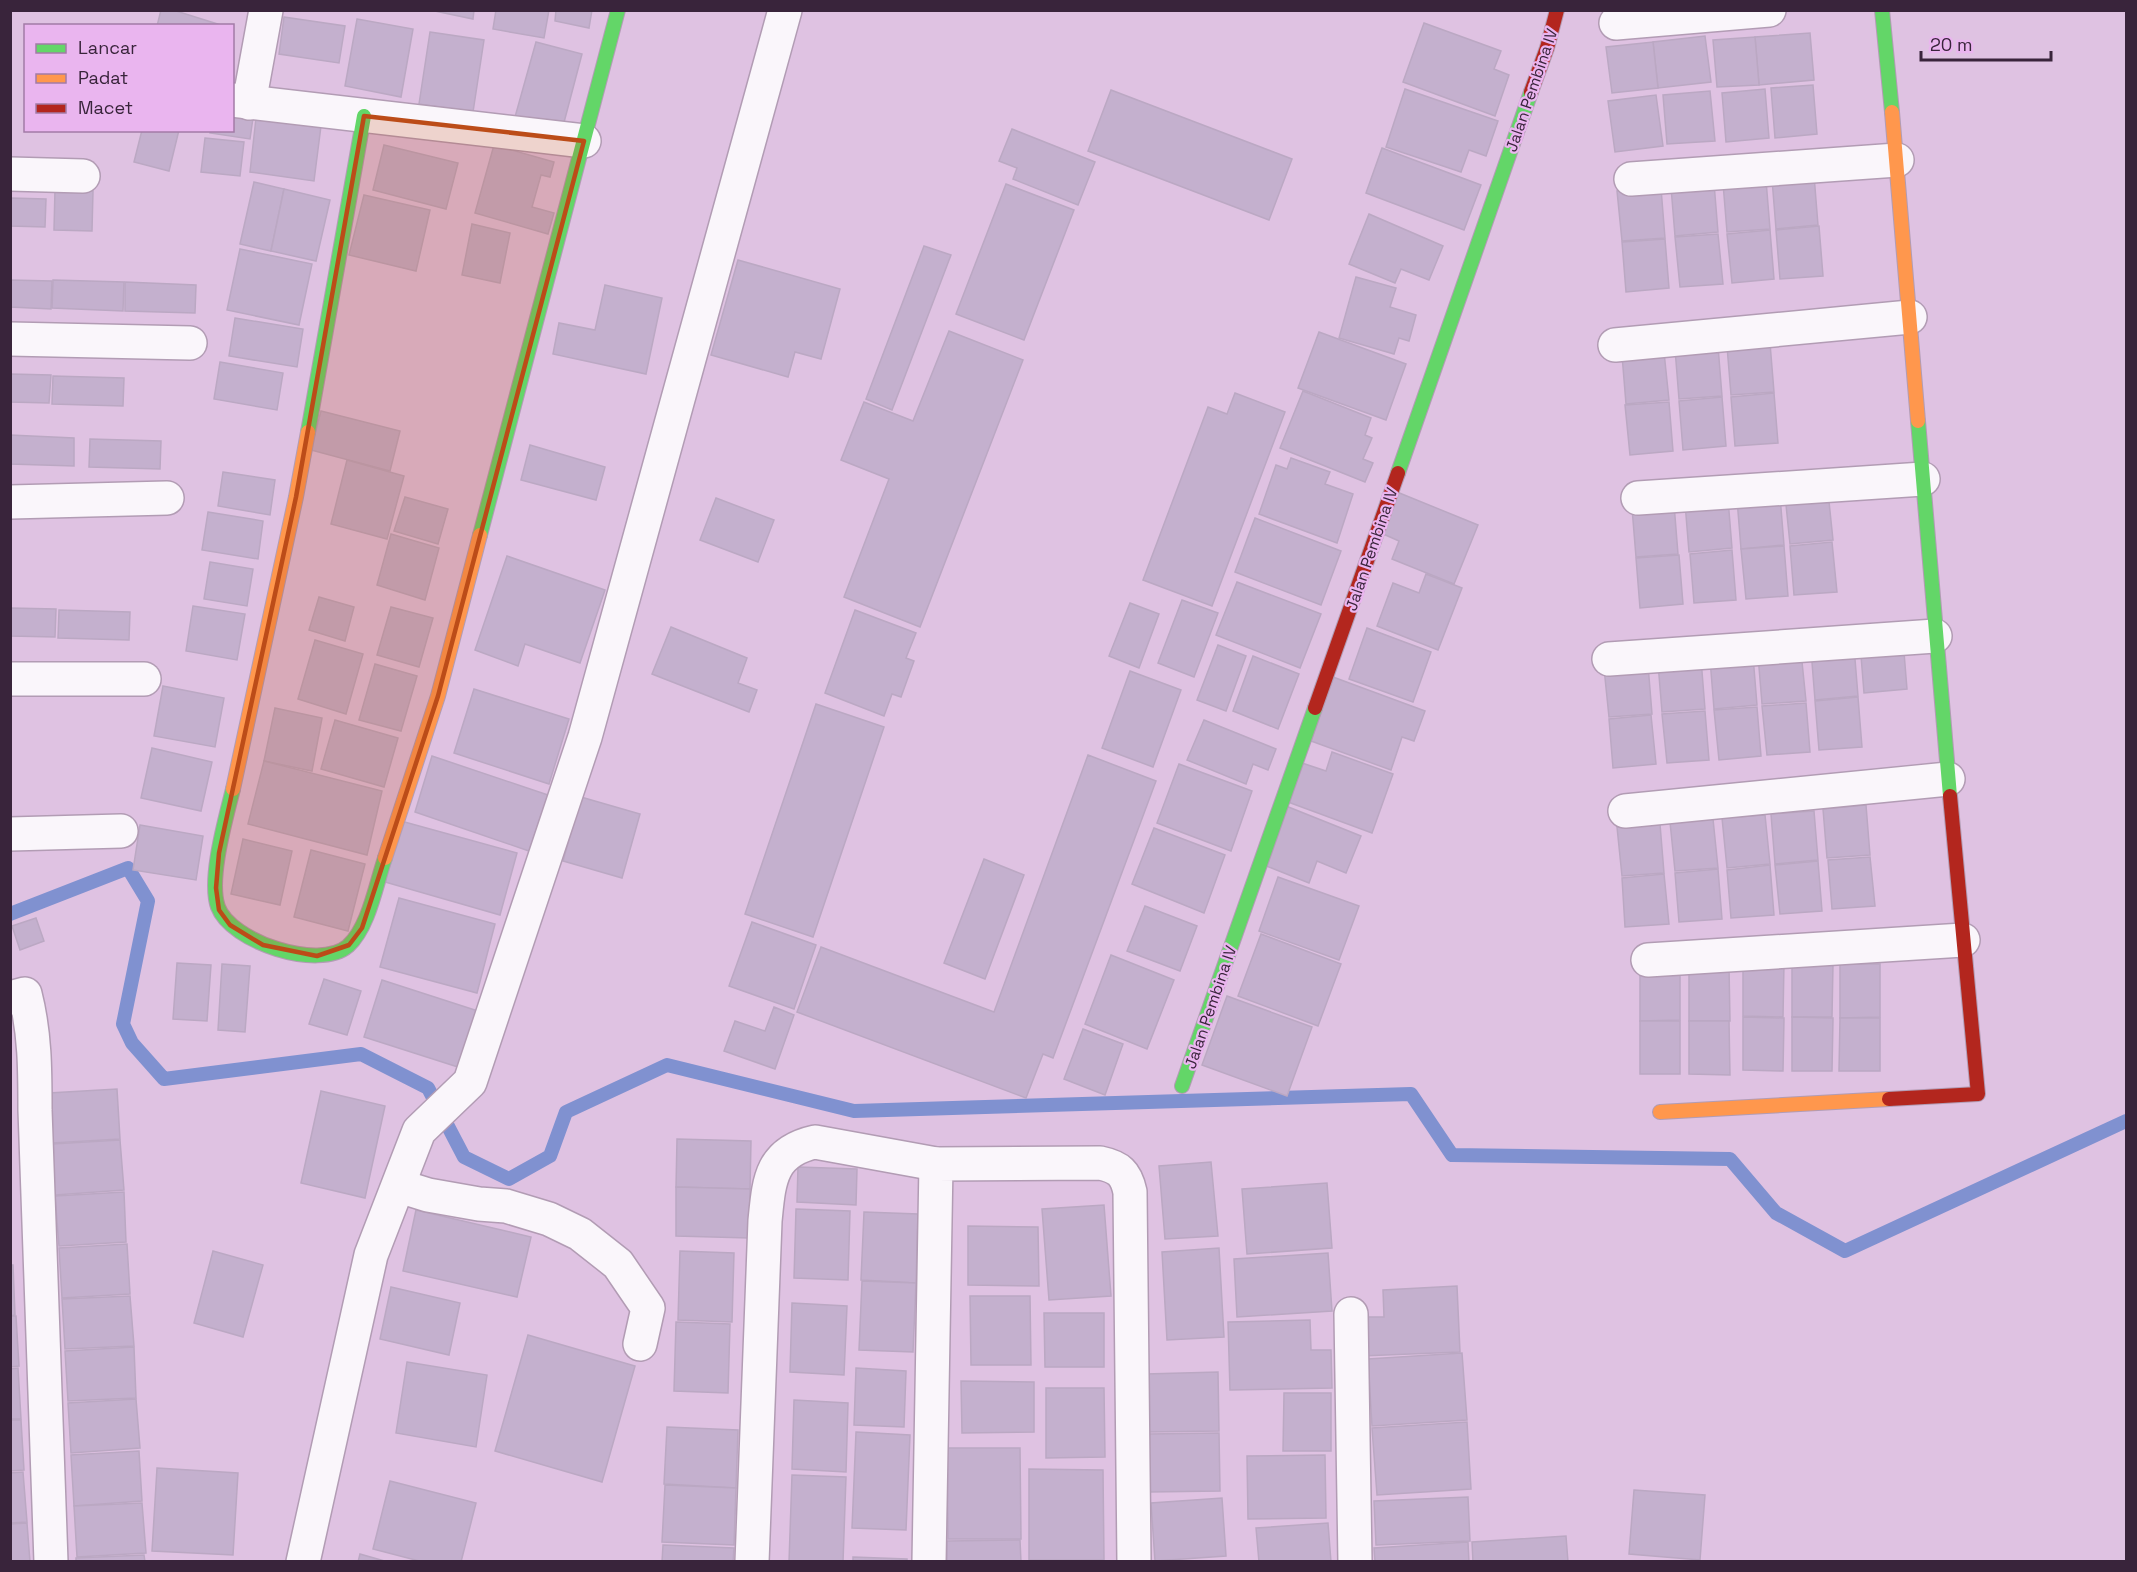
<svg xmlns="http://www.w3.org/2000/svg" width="2137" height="1572" viewBox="0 0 2137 1572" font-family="'Space Grotesk',sans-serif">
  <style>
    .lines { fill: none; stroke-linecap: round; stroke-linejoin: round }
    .stream { stroke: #8091d0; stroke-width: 14 }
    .building { fill: #c4b0ce; stroke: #bba8c3; stroke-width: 1.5 }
    .street-casing { stroke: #b29cb4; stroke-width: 36 }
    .fast-casing { stroke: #b29cb4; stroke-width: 16 }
    .slow-casing { stroke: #b29cb4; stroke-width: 16 }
    .jam-casing { stroke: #b29cb4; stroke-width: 16 }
    .street { stroke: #faf6fb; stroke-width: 33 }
    .fast { stroke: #63d668; stroke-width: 14 }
    .slow { stroke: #ff974d; stroke-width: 14 }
    .jam { stroke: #b3261e; stroke-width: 14 }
    .marked { fill: #bc4c18; fill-opacity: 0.2; stroke: #bc4c18; stroke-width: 4.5; stroke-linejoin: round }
    .labels { text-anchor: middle; stroke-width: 4.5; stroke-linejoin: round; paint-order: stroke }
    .street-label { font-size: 16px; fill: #39243b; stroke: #eab5ef }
  </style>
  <rect width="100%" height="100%" fill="#dfc2e2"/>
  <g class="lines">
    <polyline class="stream" points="10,914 128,868 148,901 123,1024 132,1043 164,1079 361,1054 428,1088 464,1157 509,1179 550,1156 566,1112 667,1065 854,1111 1411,1094 1452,1155 1730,1159 1776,1213 1845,1251 2126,1121"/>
  </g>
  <g class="building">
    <polygon points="161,10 173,10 224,26 157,26"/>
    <polygon points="430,10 474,10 473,19"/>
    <polygon points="496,10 549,10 544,38 493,29"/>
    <polygon points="556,10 592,10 589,28 555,21"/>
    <polygon points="284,17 345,26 339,63 279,54"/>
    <polygon points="357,19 413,29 401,97 345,86"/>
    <polygon points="1424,23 1501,51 1494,69 1509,75 1495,116 1403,82"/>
    <polygon points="430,32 484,40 473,112 419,104"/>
    <polygon points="1810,33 1814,80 1759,85 1755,37"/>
    <polygon points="1705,36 1711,82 1658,88 1653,42"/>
    <polygon points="1755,37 1759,85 1717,87 1713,40"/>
    <polygon points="536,42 582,54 562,130 515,117"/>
    <polygon points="1653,42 1658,88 1612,93 1606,47"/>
    <polygon points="1813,85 1817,134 1775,138 1771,88"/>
    <polygon points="1405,89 1498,121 1486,156 1469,150 1461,172 1386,147"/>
    <polygon points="1765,89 1769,138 1726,142 1722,93"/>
    <polygon points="1111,90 1292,159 1269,220 1088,151"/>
    <polygon points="1710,91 1715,141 1667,144 1663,95"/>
    <polygon points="1656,95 1663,146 1615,152 1608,101"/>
    <polygon points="232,108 254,111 250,139 210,133 211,130 232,130"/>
    <polygon points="256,118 321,126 314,181 250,172"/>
    <polygon points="1012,129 1095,162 1078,205 1013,179 1017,168 999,161"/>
    <polygon points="142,130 179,130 169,171 134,162"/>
    <polygon points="205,138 244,142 240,176 201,172"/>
    <polygon points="384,145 458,163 446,209 373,190"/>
    <polygon points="494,145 554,162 550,177 541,175 532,207 554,213 548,234 475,213"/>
    <polygon points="1382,148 1481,185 1464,230 1366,193"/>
    <polygon points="1814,175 1818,225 1776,229 1772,179"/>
    <polygon points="1766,180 1770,229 1727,232 1723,183"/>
    <polygon points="254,182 284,189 271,251 240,244"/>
    <polygon points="1714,183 1718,232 1675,236 1671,187"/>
    <polygon points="1006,184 1074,210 1024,340 956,314"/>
    <polygon points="1661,188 1665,238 1622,241 1617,191"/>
    <polygon points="55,189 93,191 92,231 54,230"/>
    <polygon points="284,189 330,200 316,261 271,251"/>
    <polygon points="364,195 430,210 416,271 349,255"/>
    <polygon points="10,198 46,199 45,227 10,226"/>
    <polygon points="1369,214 1443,246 1429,280 1401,269 1395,283 1349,264"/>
    <polygon points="472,224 510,233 500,283 462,275"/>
    <polygon points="1819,226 1823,276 1780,279 1776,230"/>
    <polygon points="1770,230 1774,279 1732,283 1727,234"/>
    <polygon points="1718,234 1723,284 1680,287 1675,237"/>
    <polygon points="1665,239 1669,288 1626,292 1622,242"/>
    <polygon points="924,246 951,255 892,410 866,399"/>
    <polygon points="240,249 312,264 299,325 227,310"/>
    <polygon points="738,260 840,289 821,359 795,352 788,377 711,355"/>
    <polygon points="1356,277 1396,288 1390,307 1416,315 1409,341 1399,338 1394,354 1339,338"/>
    <polygon points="10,280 52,281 51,309 10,307"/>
    <polygon points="53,280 124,282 123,311 52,308"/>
    <polygon points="125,282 196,285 195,313 125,311"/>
    <polygon points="605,285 662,298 646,374 553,354 559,323 595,330"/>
    <polygon points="235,318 303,329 297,367 229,356"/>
    <polygon points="949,331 1023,360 920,627 844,597 889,479 841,460 864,402 913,421"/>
    <polygon points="1319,332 1406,364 1386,420 1298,388"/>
    <polygon points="1770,343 1774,392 1731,395 1727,346"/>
    <polygon points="1718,346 1722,396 1679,399 1675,349"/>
    <polygon points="1664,352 1669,400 1626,404 1622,355"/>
    <polygon points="220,362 283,373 277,410 214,399"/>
    <polygon points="10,374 51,375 49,403 10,402"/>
    <polygon points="53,376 124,378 123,406 52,404"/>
    <polygon points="1303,391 1371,418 1365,435 1372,438 1363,459 1373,463 1365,482 1280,448"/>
    <polygon points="1235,393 1285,412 1212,606 1143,580 1208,407 1227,414"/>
    <polygon points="1774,393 1778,443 1735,446 1731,397"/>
    <polygon points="1722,397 1726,446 1683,450 1679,401"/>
    <polygon points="1669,402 1673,451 1630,455 1625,405"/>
    <polygon points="321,411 400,431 390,471 311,450"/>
    <polygon points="10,435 74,438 74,466 10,464"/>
    <polygon points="90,439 161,441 160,469 89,467"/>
    <polygon points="530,445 605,467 596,500 521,480"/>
    <polygon points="1291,458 1330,472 1325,484 1353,494 1337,543 1259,514 1276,465 1287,469"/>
    <polygon points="347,460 404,476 387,539 331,524"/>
    <polygon points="223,472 275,480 270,515 218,506"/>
    <polygon points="1397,492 1478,525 1454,584 1392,559 1399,541 1381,533"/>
    <polygon points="1828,492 1833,540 1790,544 1785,495"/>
    <polygon points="1780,496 1784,545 1741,549 1737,499"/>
    <polygon points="405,497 448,509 438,544 394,531"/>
    <polygon points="716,498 774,520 758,562 700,540"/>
    <polygon points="1728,499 1732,548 1689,552 1685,503"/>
    <polygon points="1674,504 1678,554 1636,557 1632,508"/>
    <polygon points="208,512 263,521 258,559 202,550"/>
    <polygon points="1255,518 1341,551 1321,605 1235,572"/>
    <polygon points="391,534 439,548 425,600 377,585"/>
    <polygon points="1832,542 1837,592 1794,595 1790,546"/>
    <polygon points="1784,546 1788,596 1746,599 1741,549"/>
    <polygon points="1732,550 1736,600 1694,603 1690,554"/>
    <polygon points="1679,555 1683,604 1640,608 1636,558"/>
    <polygon points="507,556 605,590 580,663 525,644 518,666 475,650"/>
    <polygon points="210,562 253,569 247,606 204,599"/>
    <polygon points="1426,574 1462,588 1438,650 1377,626 1393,583 1419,593"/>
    <polygon points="1237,582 1321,614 1300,668 1216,635"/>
    <polygon points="319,597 354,607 345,641 309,630"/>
    <polygon points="1182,600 1218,613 1194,677 1158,663"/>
    <polygon points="1130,603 1159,614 1139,668 1109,656"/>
    <polygon points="193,606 245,614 237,660 186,651"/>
    <polygon points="391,607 433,618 419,667 377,655"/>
    <polygon points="10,608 56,609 55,637 10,636"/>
    <polygon points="59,610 130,612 129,640 58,638"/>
    <polygon points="855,610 916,633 906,658 914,661 901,697 892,694 884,716 825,693"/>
    <polygon points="671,627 747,658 738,683 757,690 749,712 652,674"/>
    <polygon points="1367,628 1431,652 1413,702 1349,679"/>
    <polygon points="315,640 363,654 346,714 298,699"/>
    <polygon points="1903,640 1907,689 1864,693 1860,643"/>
    <polygon points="1218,645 1246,656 1226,711 1197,700"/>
    <polygon points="1854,647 1858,696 1815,700 1811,650"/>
    <polygon points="1801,652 1806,701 1762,704 1758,655"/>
    <polygon points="1253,656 1299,674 1278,729 1233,711"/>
    <polygon points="1753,656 1757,705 1714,709 1710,659"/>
    <polygon points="1701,659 1705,709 1662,712 1658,663"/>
    <polygon points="375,664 417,676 401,731 359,720"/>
    <polygon points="1648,665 1652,714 1609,717 1604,668"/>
    <polygon points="1130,671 1181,690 1153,767 1102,748"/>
    <polygon points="1333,677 1425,711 1414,741 1402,737 1391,770 1311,741"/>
    <polygon points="163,686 224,698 215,747 154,736"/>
    <polygon points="474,689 569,719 549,784 454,753"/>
    <polygon points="1858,697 1862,747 1819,750 1815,701"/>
    <polygon points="1806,703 1810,752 1767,755 1762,706"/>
    <polygon points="816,704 884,727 813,937 745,914"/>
    <polygon points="1757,707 1761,756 1719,760 1714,710"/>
    <polygon points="275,708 322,718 312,771 264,761"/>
    <polygon points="1705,711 1709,760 1667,763 1662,714"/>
    <polygon points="1651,715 1656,764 1613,768 1609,719"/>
    <polygon points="335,720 398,738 384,787 321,769"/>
    <polygon points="1204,720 1276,749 1268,770 1253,764 1246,784 1187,760"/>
    <polygon points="152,748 212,762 201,811 141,798"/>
    <polygon points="1332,752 1393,774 1372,833 1288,802 1302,763 1326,771"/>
    <polygon points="1088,755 1156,781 1053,1058 1043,1054 1026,1098 797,1012 821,947 994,1012"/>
    <polygon points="432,756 548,795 529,851 415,812"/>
    <polygon points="264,761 382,791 367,855 248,824"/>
    <polygon points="1179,764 1252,791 1231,851 1157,823"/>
    <polygon points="581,797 640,814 622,878 563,861"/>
    <polygon points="1866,805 1870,855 1827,858 1823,809"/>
    <polygon points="1286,806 1361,836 1346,873 1317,861 1309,883 1264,865"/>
    <polygon points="1814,811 1818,860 1775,864 1771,814"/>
    <polygon points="1765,815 1770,864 1727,868 1722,818"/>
    <polygon points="1713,819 1718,868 1675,871 1670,822"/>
    <polygon points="401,821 517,853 500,915 385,882"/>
    <polygon points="1660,824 1664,873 1622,876 1617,827"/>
    <polygon points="140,825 203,836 196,880 133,870"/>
    <polygon points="1154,828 1225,855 1204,913 1132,884"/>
    <polygon points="243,839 292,851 280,905 231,894"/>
    <polygon points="311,850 365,864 348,931 294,917"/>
    <polygon points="1870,857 1875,906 1832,909 1828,860"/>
    <polygon points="984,859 1024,875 985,979 944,963"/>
    <polygon points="1818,861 1822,911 1780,914 1775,865"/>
    <polygon points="1770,865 1774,915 1731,918 1727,870"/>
    <polygon points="1718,869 1722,919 1679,922 1675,873"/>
    <polygon points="1664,874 1669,924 1625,927 1622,878"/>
    <polygon points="1278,877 1359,906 1339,960 1259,931"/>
    <polygon points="399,898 495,924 477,993 380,967"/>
    <polygon points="1145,906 1197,926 1180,971 1127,951"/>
    <polygon points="36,918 44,941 20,950 12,926"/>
    <polygon points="752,922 816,945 794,1009 729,986"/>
    <polygon points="1261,934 1341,964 1318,1026 1238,996"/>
    <polygon points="1111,955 1174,980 1147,1049 1085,1024"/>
    <polygon points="177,963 211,965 207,1021 173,1019"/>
    <polygon points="1743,963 1784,963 1783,1017 1743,1016"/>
    <polygon points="222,964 250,966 245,1032 218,1030"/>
    <polygon points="1792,964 1833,964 1832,1017 1792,1017"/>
    <polygon points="1840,964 1880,964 1880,1017 1840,1018"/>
    <polygon points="1640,967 1680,967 1680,1020 1640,1021"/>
    <polygon points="1689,967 1729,967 1730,1021 1689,1021"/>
    <polygon points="324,979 361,991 347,1035 309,1024"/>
    <polygon points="382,980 478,1011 461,1068 364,1037"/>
    <polygon points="1227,996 1312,1027 1287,1096 1202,1065"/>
    <polygon points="774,1007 794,1015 775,1069 724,1051 735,1021 765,1031"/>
    <polygon points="1743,1017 1784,1018 1783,1071 1743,1070"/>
    <polygon points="1792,1017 1833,1018 1832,1071 1792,1071"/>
    <polygon points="1840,1018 1880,1018 1880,1071 1839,1071"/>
    <rect x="1640" y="1021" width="40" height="53"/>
    <polygon points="1689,1021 1729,1021 1730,1075 1689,1074"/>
    <polygon points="1083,1029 1123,1044 1105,1095 1064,1079"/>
    <polygon points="117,1089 120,1139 52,1143 49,1093"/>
    <polygon points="321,1091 385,1106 365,1198 301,1183"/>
    <polygon points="677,1139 751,1141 750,1189 676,1187"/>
    <polygon points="120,1140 124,1190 55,1195 52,1144"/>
    <polygon points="1211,1162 1218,1236 1165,1239 1159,1166"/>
    <polygon points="798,1167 857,1169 856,1205 797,1202"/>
    <polygon points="1327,1183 1332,1248 1247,1254 1242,1189"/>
    <polygon points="676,1187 750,1189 749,1238 676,1236"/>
    <polygon points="124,1192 126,1242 59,1246 55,1196"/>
    <polygon points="1104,1205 1111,1296 1049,1300 1042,1209"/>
    <polygon points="796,1209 850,1211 848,1280 794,1278"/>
    <polygon points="416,1210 531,1237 517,1297 403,1271"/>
    <polygon points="864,1212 918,1214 916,1283 861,1280"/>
    <polygon points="968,1226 1038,1227 1039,1286 968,1285"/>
    <polygon points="127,1244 130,1294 62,1298 59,1248"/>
    <polygon points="1219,1248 1224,1337 1167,1340 1162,1252"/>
    <polygon points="213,1251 263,1265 243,1337 194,1323"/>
    <polygon points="680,1251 734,1253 732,1322 678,1320"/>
    <polygon points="1328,1253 1332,1311 1237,1317 1234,1259"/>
    <polygon points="10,1265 13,1265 15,1315 10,1316"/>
    <polygon points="862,1281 916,1283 913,1352 859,1350"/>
    <polygon points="1457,1286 1460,1352 1361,1356 1359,1317 1384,1317 1383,1290"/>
    <polygon points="391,1287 460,1303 449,1355 380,1339"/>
    <polygon points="130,1296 134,1346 65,1349 62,1299"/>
    <polygon points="970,1296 1030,1296 1031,1365 971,1365"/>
    <polygon points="792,1303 847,1306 844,1375 790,1372"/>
    <polygon points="1044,1313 1104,1313 1104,1367 1045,1367"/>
    <polygon points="10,1316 16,1316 19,1366 10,1367"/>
    <polygon points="1310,1320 1311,1350 1331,1350 1332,1388 1230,1390 1228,1322"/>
    <polygon points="676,1322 730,1324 728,1393 674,1391"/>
    <polygon points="528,1335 635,1366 602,1482 495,1451"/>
    <polygon points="134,1347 136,1398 68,1401 65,1351"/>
    <polygon points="1462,1353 1467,1420 1372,1426 1368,1359"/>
    <polygon points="407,1362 487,1375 476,1447 396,1433"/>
    <polygon points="18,1368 21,1419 10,1419 10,1369"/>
    <polygon points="856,1368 906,1371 904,1427 854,1425"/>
    <polygon points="1218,1372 1219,1431 1147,1432 1146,1374"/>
    <polygon points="961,1381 1034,1382 1034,1432 962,1433"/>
    <polygon points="1046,1388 1104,1388 1105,1457 1046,1458"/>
    <polygon points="1284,1393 1331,1393 1331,1451 1283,1451"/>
    <polygon points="136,1399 140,1448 71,1453 68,1403"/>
    <polygon points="794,1400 848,1403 846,1472 792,1469"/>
    <polygon points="10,1420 21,1420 24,1470 10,1471"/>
    <polygon points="1467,1422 1471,1489 1377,1495 1372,1428"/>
    <polygon points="667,1427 738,1430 736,1488 664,1484"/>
    <polygon points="856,1432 910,1435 906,1530 852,1528"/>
    <polygon points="1219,1433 1220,1491 1149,1492 1148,1434"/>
    <polygon points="947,1448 1020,1448 1021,1539 948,1539"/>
    <polygon points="139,1451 142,1501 74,1506 71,1455"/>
    <polygon points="1325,1455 1326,1518 1248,1519 1247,1456"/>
    <polygon points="157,1468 238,1473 233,1555 152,1551"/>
    <polygon points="1029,1469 1103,1470 1104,1560 1029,1560"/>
    <polygon points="23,1472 27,1522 10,1523 10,1473"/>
    <polygon points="792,1475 846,1477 843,1562 789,1562"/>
    <polygon points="390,1481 476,1503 461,1562 423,1562 373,1549"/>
    <polygon points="665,1485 736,1488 734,1545 662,1542"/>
    <polygon points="1634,1490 1705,1495 1700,1560 1629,1554"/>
    <polygon points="1468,1497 1470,1541 1376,1545 1374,1501"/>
    <polygon points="1222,1498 1226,1556 1155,1561 1151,1503"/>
    <polygon points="142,1503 146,1553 77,1557 74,1506"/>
    <polygon points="27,1523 30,1562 10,1562 10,1524"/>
    <polygon points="1328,1523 1331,1562 1259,1562 1256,1528"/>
    <polygon points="1566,1536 1568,1562 1473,1562 1472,1542"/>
    <polygon points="1020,1540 1021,1562 947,1562 947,1541"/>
    <polygon points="1468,1542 1469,1562 1375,1562 1374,1548"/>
    <polygon points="663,1545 734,1548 733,1562 662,1562"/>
    <polygon points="360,1554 388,1562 358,1562"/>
    <polygon points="144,1555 145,1562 76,1562 76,1558"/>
    <polygon points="853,1557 907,1559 907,1562 853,1562"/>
  </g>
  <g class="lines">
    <defs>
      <g id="street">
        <polyline points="1616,23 1769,10"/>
        <polyline points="232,100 584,141"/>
        <polyline points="249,103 266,10"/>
        <polyline points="10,174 83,176"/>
        <polyline points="1631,179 1897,160"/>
        <polyline points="10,339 190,343"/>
        <polyline points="1615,345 1910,317"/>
        <polyline points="1638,498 1923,479"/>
        <polyline points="10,502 167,498"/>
        <polyline points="1609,659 1935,636"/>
        <polyline points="10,679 144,679"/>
        <polyline points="1625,811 1948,779"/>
        <polyline points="10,834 121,831"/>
        <polyline points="1648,960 1963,940"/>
        <path d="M10 998 25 994C35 1033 35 1070 35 1110L51 1562"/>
        <polyline points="399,1186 428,1195 479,1204 506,1206 549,1219 580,1234 618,1264 648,1308 640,1344"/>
        <polyline points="1351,1314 1355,1562"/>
        <polyline points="303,1562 371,1255 419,1131 470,1082 585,737 785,10"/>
        <path d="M752 1562 765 1221C769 1181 770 1152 815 1142L936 1164"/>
        <path d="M929 1562 936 1164 1100 1163C1119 1167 1126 1173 1130 1192L1134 1562"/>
      </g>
      <g id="fast">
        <polyline points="1882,10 1892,112"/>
        <polyline points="1918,421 1950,796"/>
        <polyline points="308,432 364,116"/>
        <polyline points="1398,473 1531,92"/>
        <polyline points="480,535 618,10"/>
        <path d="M233 789C226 818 208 879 218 907 231 942 319 971 348 946 369 927 376 884 385 858"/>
        <polyline points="1182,1086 1315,708"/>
      </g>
      <g id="slow">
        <polyline points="1892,112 1918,421"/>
        <polyline points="233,789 296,497 308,432"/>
        <polyline points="385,858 438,696 480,535"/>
        <polyline points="1660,1112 1889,1099"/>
      </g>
      <g id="jam">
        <polyline points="1531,92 1547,48 1557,10"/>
        <polyline points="1315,708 1398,473"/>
        <polyline points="1889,1099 1978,1094 1950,796"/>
      </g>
    </defs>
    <use href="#street" class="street-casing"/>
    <use href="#fast" class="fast-casing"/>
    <use href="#slow" class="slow-casing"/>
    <use href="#jam" class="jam-casing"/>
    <use href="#street" class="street"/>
    <use href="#fast" class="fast"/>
    <use href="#slow" class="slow"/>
    <use href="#jam" class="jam"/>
  </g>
  <path class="marked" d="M364 116 584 141 438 696 362 928 349 945 317 956 263 945 230 925 219 910 216 888 219 853 296 497Z"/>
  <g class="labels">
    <g class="street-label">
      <text transform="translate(1531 90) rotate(-71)" y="6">Jalan Pembina IV</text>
      <text transform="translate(1371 549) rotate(-71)" y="6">Jalan Pembina IV</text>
      <text transform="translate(1210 1007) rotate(-71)" y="6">Jalan Pembina IV</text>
    </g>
  </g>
  <rect width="2137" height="1572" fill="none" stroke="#39243b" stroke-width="24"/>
  <rect x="24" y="24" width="210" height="108" fill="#eab5ef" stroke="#a37ba7" stroke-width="1.5"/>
  <rect x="36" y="44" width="30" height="9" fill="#63d668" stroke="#a37ba7" stroke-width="1.5"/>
  <text x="78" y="54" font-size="18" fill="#39243b">Lancar</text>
  <rect x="36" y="74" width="30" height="9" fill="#ff974d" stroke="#a37ba7" stroke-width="1.5"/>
  <text x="78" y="84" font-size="18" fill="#39243b">Padat</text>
  <rect x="36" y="104" width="30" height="9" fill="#b3261e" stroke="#a37ba7" stroke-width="1.5"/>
  <text x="78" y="114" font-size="18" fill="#39243b">Macet</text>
  <path d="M1921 51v9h130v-9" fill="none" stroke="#39243b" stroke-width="3"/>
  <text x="1930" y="51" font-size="18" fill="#39243b" stroke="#eab5ef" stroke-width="4.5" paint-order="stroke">20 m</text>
</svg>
